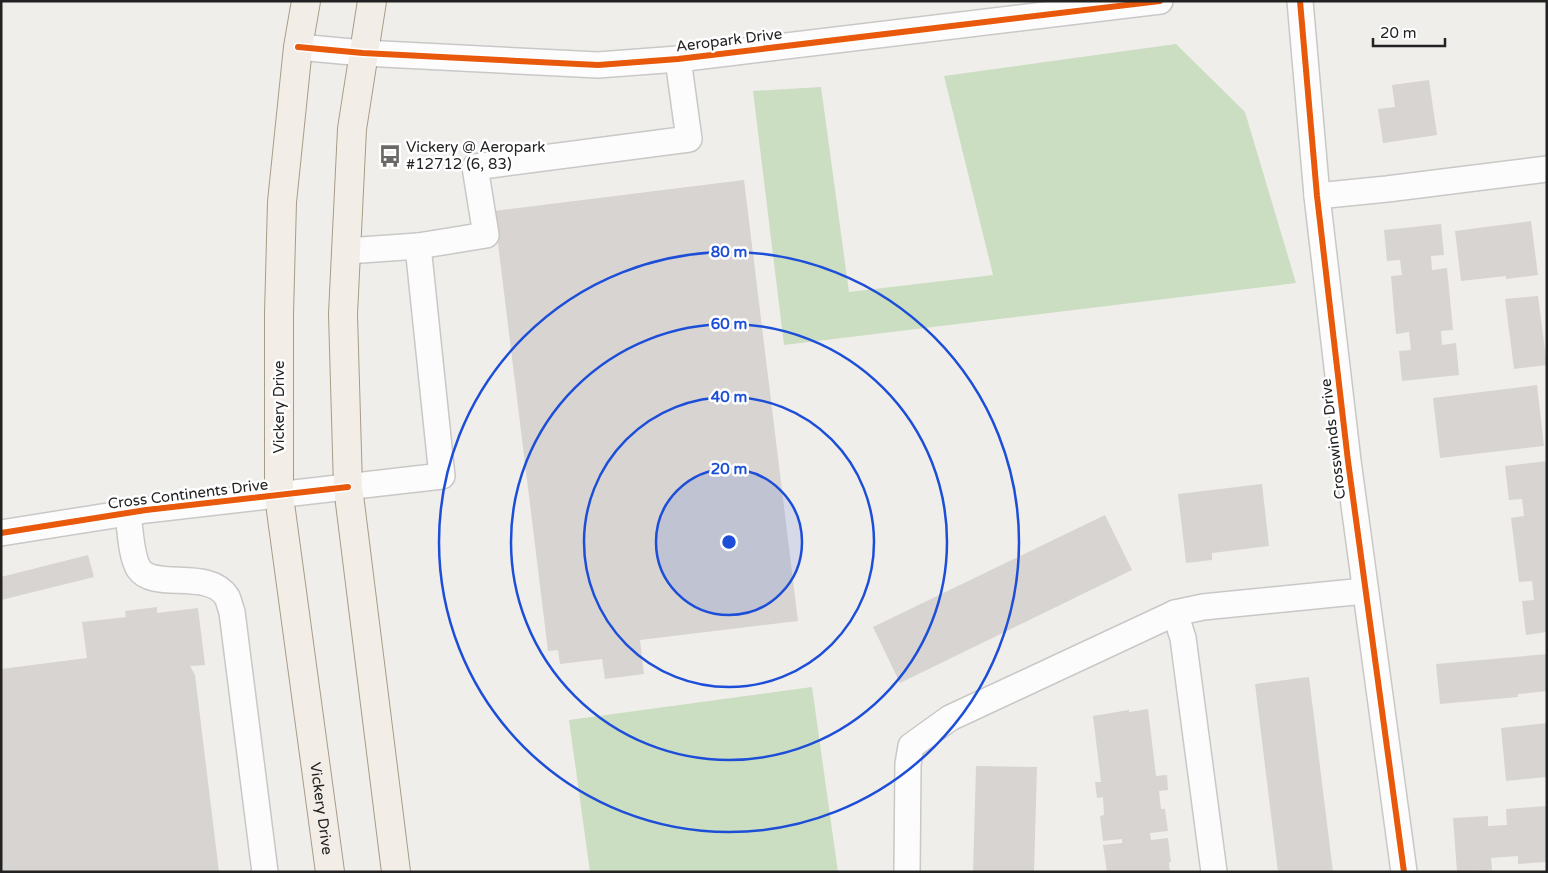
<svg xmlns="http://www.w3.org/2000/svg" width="1548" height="873" viewBox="0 0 1548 873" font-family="'Varela Round',sans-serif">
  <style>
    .forest { fill: #cbdec1 }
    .building { fill: #d7d4d2 }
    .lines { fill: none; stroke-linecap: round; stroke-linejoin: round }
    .minor-casing { stroke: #c9c8c7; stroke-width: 28 }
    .major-casing { stroke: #a79c86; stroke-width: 30 }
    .minor { stroke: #fdfcfc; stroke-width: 25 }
    .major { stroke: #f3ede7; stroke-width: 28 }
    .cycleway-casing { stroke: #fff; stroke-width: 9 }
    .cycleway { stroke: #e8590c; stroke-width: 6 }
    .ring { fill: none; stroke: #1d4ed8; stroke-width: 2.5 }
    .labels { text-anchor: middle; stroke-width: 5; stroke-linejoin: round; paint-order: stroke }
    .street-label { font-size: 15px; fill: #222; stroke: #fff }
    .poi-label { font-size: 15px; fill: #222; stroke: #fff; text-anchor: start }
    .centre { fill: #1d4ed8; stroke: #fff; stroke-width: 2.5 }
    .ring-label { font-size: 15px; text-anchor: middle; font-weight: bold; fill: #1d4ed8; stroke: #fff; stroke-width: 5; stroke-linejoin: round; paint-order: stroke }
  </style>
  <rect width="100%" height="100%" fill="#f0eeeb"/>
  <g class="forest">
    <polygon points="1176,44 1245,112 1296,283 784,345 753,91 821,87 849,292 993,275 944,76"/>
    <polygon points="812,687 838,872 590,872 569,720"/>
  </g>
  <g class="building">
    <polygon points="1429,80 1437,135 1383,143 1378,109 1395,107 1392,85"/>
    <polygon points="744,180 798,621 640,640 644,674 605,679 602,659 560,664 558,650 548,651 494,211"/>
    <polygon points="1531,221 1538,275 1506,279 1506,276 1461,281 1455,231"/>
    <polygon points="1441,224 1444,255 1431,256 1432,270 1447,268 1453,330 1441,331 1442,345 1456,343 1459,375 1402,381 1399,351 1411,350 1409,332 1396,334 1391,276 1402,275 1400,260 1387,261 1384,230"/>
    <polygon points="1538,296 1547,365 1514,369 1505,299"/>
    <polygon points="1537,385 1544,446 1440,458 1433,398"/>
    <polygon points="1547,461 1547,632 1526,635 1522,601 1534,600 1532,581 1519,582 1511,518 1524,516 1522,499 1509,500 1505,466"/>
    <polygon points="1262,484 1269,546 1212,553 1212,560 1186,563 1178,494"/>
    <polygon points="1105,515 1132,570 900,683 873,627"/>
    <polygon points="88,555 94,577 1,600 1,577"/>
    <polygon points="157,607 157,613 198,608 205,665 190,666 195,675 219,872 1,872 1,669 87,658 82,622 126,617 125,611"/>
    <polygon points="1547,654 1547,691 1518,694 1518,697 1440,704 1436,664"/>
    <polygon points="1309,677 1333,872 1278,872 1255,684"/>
    <polygon points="1148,709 1156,776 1167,775 1168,790 1159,791 1161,809 1165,809 1168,831 1150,833 1151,840 1168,838 1171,862 1169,862 1170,872 1107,872 1103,845 1122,843 1122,839 1103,841 1100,816 1104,815 1103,797 1097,798 1095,782 1101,782 1093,716 1129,710 1129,712"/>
    <polygon points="1547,723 1547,777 1506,781 1501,728"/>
    <polygon points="976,766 1037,767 1034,872 973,872"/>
    <polygon points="1547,806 1547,862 1518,864 1518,856 1491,858 1492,870 1457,872 1453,818 1488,816 1488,826 1507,825 1506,809"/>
  </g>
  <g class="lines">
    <defs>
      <g id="minor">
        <polyline points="1300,1 1317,196 1348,461 1404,872"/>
        <polyline points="298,47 363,53 598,65 678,59 1160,1"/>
        <polyline points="1317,196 1387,189 1547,169"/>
        <polyline points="418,246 486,235 475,167 689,139 678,59"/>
        <path d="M128 513C130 528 131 557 139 569 154 591 209 568 227 597 229 601 230 607 232 612L265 872"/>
        <polyline points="1,533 146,510 442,476 418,246 347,251"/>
        <polyline points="1175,613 1183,638 1214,872"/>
        <polyline points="907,872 908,764 911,746 950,718 1175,613 1203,607 1364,591"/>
      </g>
      <g id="major">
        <path id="s1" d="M306 1 298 47 282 202 279 314V496L330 872"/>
        <polyline points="372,1 352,129 343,314 348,487 396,872"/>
      </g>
    </defs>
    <use href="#minor" class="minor-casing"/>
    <use href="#major" class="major-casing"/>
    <use href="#minor" class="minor"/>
    <use href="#major" class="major"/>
    <defs>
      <g id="cycleway">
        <polyline points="1300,1 1317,196 1348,461 1404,872"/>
        <polyline points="298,47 363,53 598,65 678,59 1160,1"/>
        <polyline points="1,533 146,510 348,487"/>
      </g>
    </defs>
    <use href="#cycleway" class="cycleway-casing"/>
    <use href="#cycleway" class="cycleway"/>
  </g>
  <circle cx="729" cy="542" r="73" fill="#1d4ed8" fill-opacity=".12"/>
  <g class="ring">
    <circle cx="729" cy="542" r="73"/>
    <circle cx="729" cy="542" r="145"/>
    <circle cx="729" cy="542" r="218"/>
    <circle cx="729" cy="542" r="290"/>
  </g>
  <defs>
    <symbol id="bus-bare" viewBox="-9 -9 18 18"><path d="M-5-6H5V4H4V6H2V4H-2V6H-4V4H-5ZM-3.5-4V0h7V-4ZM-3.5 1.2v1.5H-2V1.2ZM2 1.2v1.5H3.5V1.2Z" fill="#6a6968" stroke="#fff" stroke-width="2.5" paint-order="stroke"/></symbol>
  </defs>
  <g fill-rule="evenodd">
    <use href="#bus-bare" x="374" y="140" width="32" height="32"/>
  </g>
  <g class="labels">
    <g class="street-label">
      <text transform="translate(729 40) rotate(-7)" y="5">Aeropark Drive</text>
      <text transform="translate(279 407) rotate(-90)" y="5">Vickery Drive</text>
      <text transform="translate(1333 439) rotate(-97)" y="5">Crosswinds Drive</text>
      <text transform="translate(188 494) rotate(-7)" y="5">Cross Continents Drive</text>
      <text dy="5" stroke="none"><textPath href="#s1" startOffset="812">Vickery Drive</textPath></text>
    </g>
    <g class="poi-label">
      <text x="406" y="152">Vickery @ Aeropark<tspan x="406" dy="17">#12712 (6, 83)</tspan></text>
    </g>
  </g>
  <circle cx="729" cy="542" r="8" class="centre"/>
  <g class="ring-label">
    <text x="729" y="257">80 m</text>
    <text x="729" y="329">60 m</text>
    <text x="729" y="402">40 m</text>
    <text x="729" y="474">20 m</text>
  </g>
  <rect width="1548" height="873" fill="none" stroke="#222222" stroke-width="5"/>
  <path d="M1373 38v8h72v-8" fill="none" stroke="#222222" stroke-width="2.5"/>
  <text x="1380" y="38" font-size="15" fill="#222222" stroke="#ffffff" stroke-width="4" paint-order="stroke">20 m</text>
</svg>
